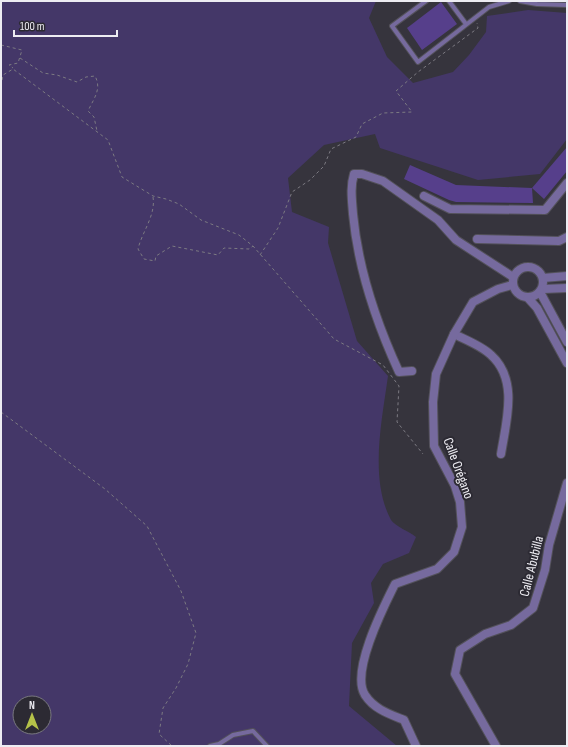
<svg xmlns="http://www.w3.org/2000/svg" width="568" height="747" viewBox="0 0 568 747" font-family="'Sofia Sans Condensed',sans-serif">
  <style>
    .green { fill: #443768; fill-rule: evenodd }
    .building { fill: #563f8b }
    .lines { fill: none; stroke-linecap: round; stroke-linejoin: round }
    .service-casing { stroke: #53515a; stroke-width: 6 }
    .minor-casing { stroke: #53515a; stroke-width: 10 }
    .path { stroke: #7c7a82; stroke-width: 1; stroke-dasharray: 3 3; stroke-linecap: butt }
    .service { stroke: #766a9e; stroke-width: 4 }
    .minor { stroke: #766a9e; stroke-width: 8 }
    .labels { text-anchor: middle; stroke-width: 4; stroke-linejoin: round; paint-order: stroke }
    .street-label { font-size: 14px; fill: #edecf2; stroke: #2c2a33 }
  </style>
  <rect width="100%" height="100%" fill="#36343d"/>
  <path class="green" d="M1 1H376L369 18 387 57 413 83 453 72 469 55 486 32 487 16 528 10 567 13V139L540 174 478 180 380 148 375 134 324 145 288 178 292 212 329 227 328 243 357 341 388 376C382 420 369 479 391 520 395 526 410 532 416 537L409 553 383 564 371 583 374 603 352 643 349 706 397 746H1ZM20 703H44V727H20Z"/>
  <g class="building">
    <polygon points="441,2 457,24 422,50 407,28"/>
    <polygon points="567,147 567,171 544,199 532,188"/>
    <polygon points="410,165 456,185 532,188 533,203 456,202 449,200 404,179"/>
  </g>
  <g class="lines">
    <defs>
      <g id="service">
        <polyline points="426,1 392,26 418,62 489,7 509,1"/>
        <polyline points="449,1 466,24"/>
        <polyline points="520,1 537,4 567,5"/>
        <polyline points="210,746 219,744 233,735 253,731 267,746"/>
      </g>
      <g id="minor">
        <polyline points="424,196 450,209 545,210 567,183"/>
        <polyline points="477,239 559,241 567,237"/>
        <circle cx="528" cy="282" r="15"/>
        <polyline points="543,278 567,276"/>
        <polyline points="543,289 567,288"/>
        <polyline points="540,292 567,342"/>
        <polyline points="528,298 537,308 567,363"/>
        <path d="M454 334C466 340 482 346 491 355 519 380 506 422 501 454"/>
        <path d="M412 371 399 372C376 322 358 268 353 214 352 200 350 187 354 174H362L383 181 438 220 456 240 513 277"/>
        <path d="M416 746 404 720C389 714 374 709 365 695 350 672 384 606 395 584L437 569 454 552 462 527 460 502 455 486 434 446 433 402 436 374 454 334 473 302 498 289 512 285"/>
        <polyline points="496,746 455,674 460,650 485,634 511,625 533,608 545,570 549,545 567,483"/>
      </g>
    </defs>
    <use href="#service" class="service-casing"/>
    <use href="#minor" class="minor-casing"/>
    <g class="path">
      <polyline points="1,45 22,50 18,63 9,65 13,68"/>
      <path d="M20 58 43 73 57 75 77 82 86 77 95 76C102 89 94 98 88 111L94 117 97 131"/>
      <polyline points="1,86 3,75 13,69 108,140 122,177 153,196 166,199 179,204 201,220 239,235 253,246 334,339 383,365 399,386 397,422 423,454"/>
      <path d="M153 197C156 215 142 232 138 249L144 259 155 261 156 256 172 246 218 255 224 248 249 249 253 246"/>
      <polyline points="260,255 278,228 292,192 310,180 324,166 331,149 356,137 362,124 383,113 412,112 396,91 418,72 478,28 477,23"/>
      <polyline points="1,412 105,489 147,526 181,591 196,633 188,664 176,688 163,708 159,734 172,746"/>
    </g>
    <use href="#service" class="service"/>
    <use href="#minor" class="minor"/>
  </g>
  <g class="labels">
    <g class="street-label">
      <text transform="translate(459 468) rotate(70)" y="5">Calle Orégano</text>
      <text transform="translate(531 566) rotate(-76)" y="5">Calle Abubilla</text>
    </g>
  </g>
  <rect width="568" height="747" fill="none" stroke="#edecf2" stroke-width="4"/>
  <g transform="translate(32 715)"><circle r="19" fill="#2c2a33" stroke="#79787f"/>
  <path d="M0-3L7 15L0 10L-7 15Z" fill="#b5c249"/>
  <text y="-6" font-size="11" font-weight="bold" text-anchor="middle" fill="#edecf2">N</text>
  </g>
  <path d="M14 30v6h103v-6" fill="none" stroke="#edecf2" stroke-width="2"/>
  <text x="20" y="30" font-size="12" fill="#edecf2" stroke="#2c2a33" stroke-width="3" paint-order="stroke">100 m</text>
</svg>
